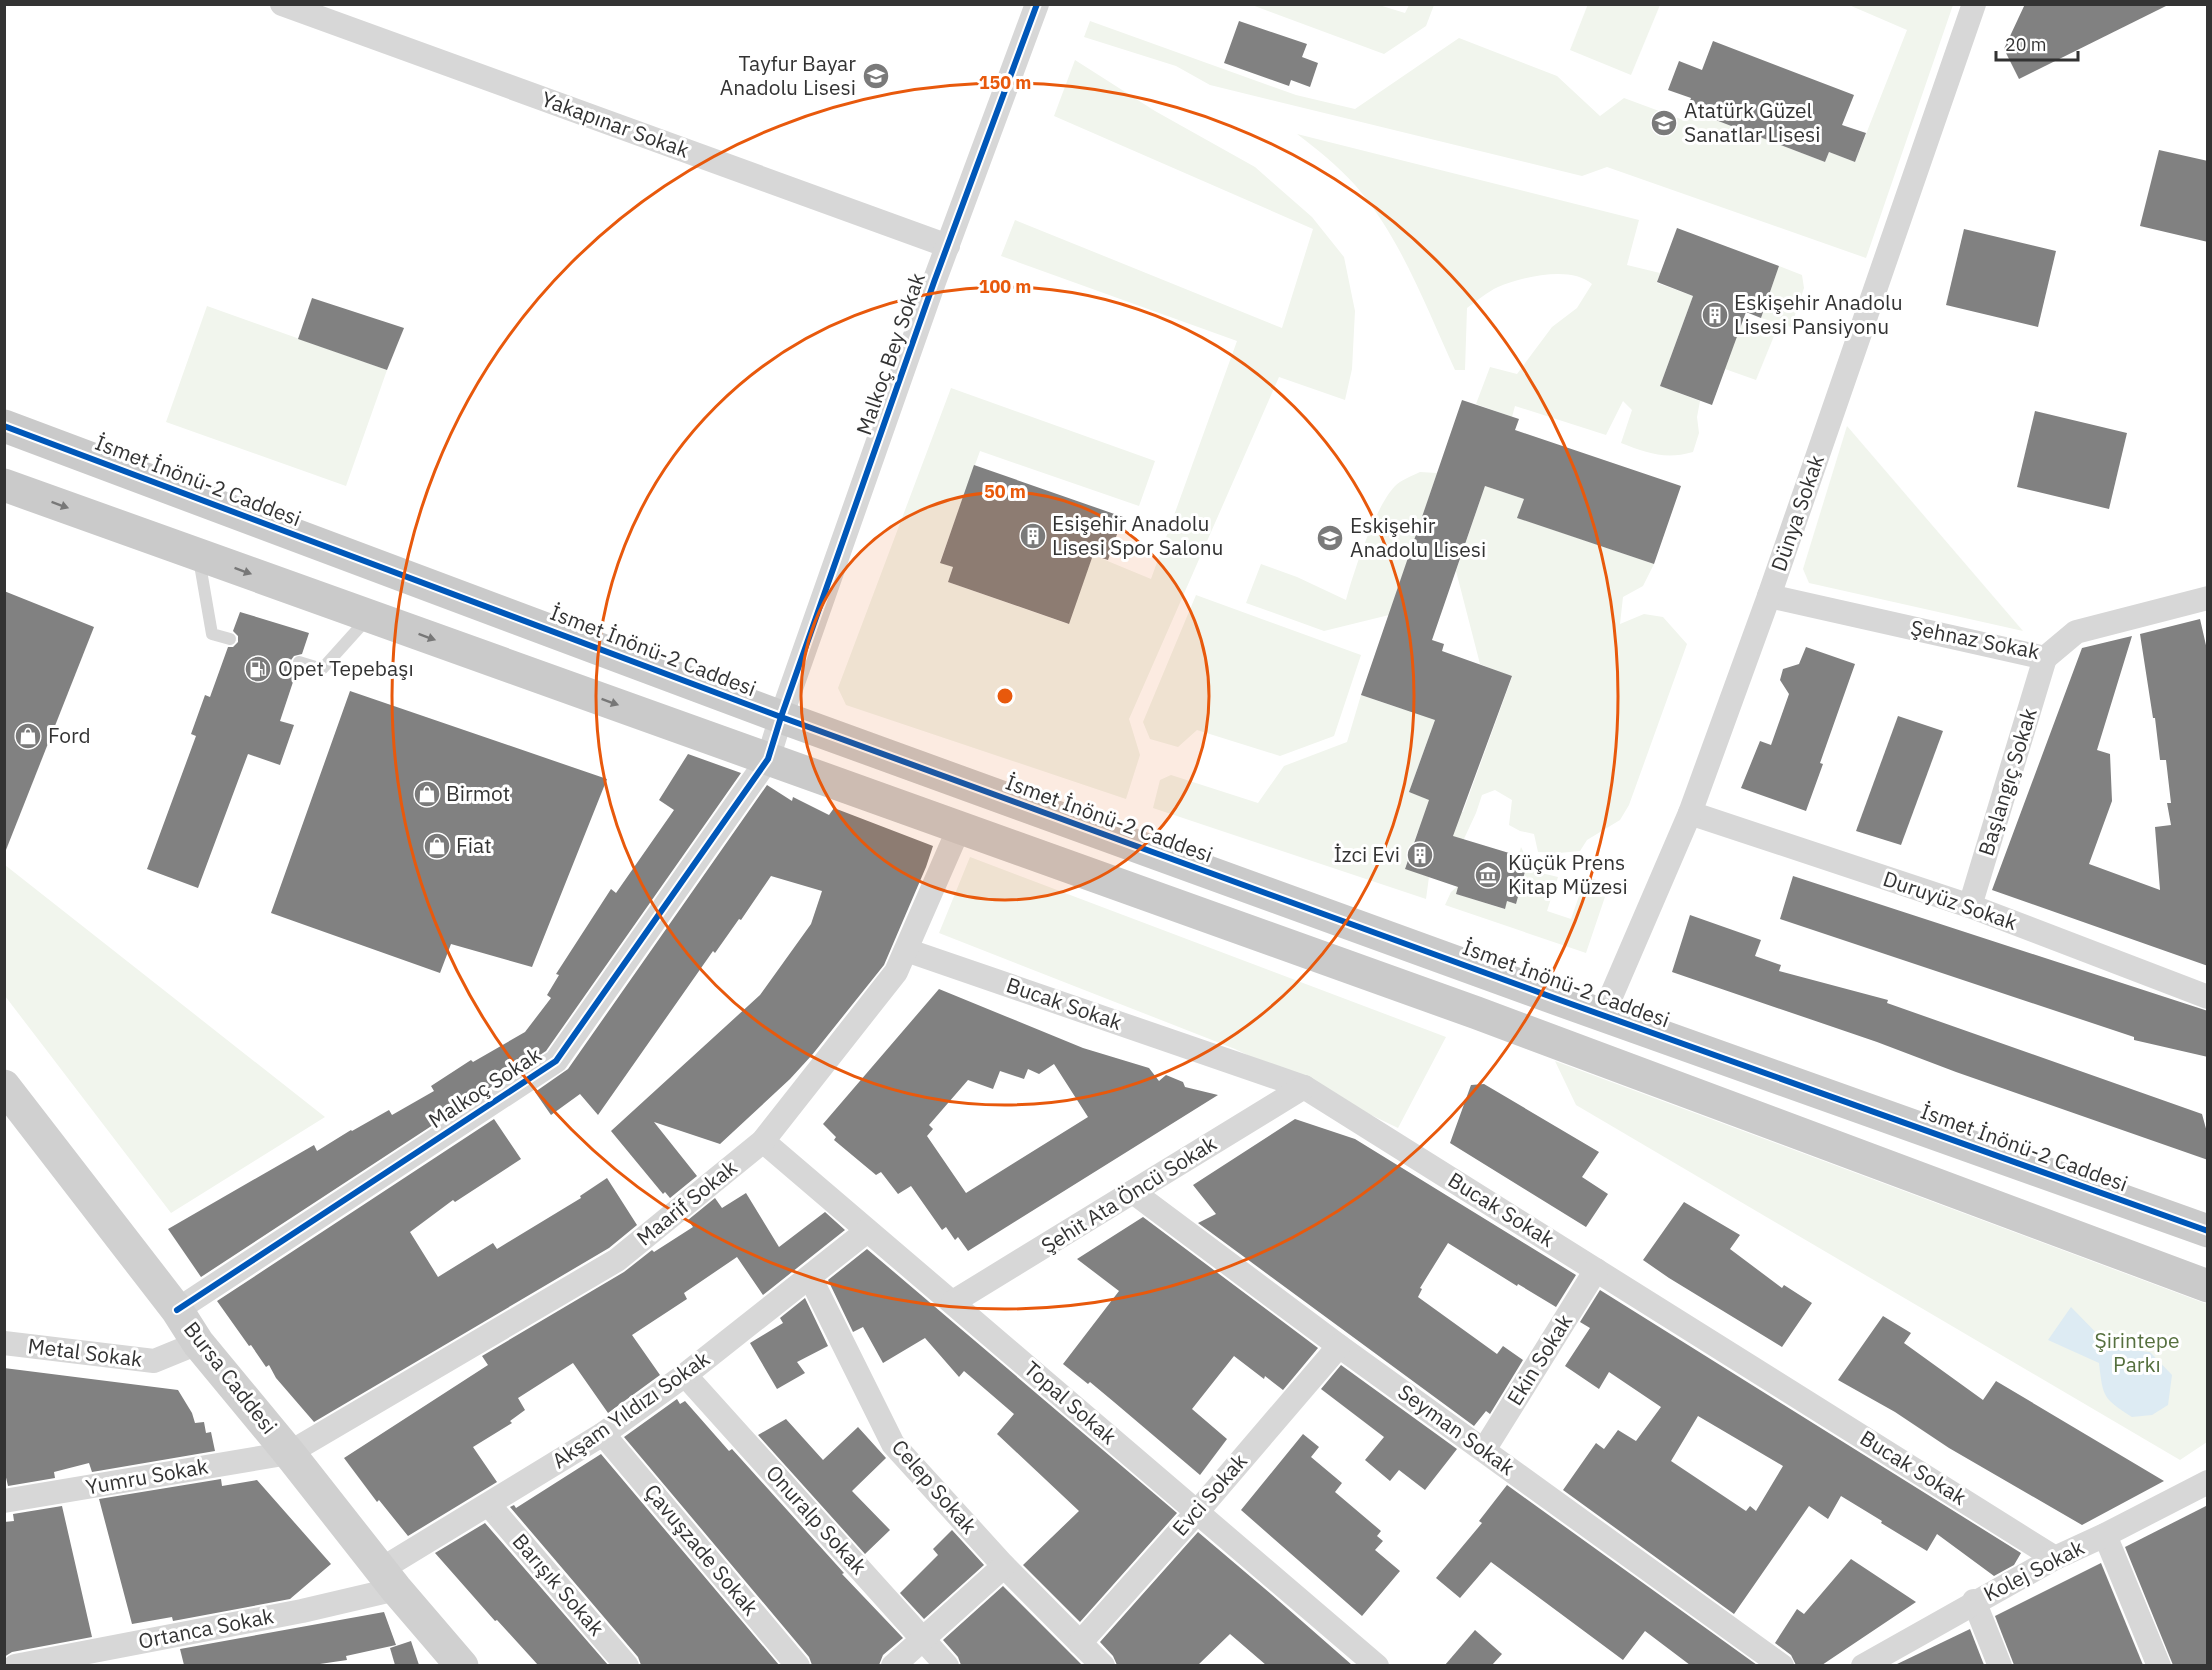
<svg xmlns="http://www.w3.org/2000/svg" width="2212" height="1670" viewBox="0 0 2212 1670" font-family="'IBM Plex Sans',sans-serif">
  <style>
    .green { fill: #f1f5ed }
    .water { fill: #ddebf3 }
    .building { fill: #818181; fill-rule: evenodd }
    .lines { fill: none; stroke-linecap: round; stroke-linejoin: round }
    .lane { stroke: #d7d7d7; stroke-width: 12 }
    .street { stroke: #d7d7d7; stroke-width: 24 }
    .secondary { stroke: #d0d0d0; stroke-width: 33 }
    .primary { stroke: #cacaca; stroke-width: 33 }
    .cycleway-casing { stroke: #fff; stroke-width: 10 }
    .cycleway { stroke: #0057b8; stroke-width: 6 }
    .oneway { fill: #777 }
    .ring { fill: none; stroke: #e8590c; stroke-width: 3 }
    .labels { text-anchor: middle; stroke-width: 6; stroke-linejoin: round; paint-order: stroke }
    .poi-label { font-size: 21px; fill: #333; stroke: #fff; text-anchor: start }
    .street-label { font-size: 21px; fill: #333; stroke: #fff }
    .park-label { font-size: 21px; fill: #56703f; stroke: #fff }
    .centre { fill: #e8590c; stroke: #fff; stroke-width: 3 }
    .ring-label { font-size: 18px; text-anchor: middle; font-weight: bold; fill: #e8590c; stroke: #fff; stroke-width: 6; stroke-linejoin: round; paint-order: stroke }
  </style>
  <rect width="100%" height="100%" fill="#fff"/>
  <g class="green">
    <polygon points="1588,4 1660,5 1631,75 1570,50"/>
    <polygon points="1252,5 1379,5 1405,13 1409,5 1434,5 1426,26 1384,54"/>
    <polygon points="1849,5 1953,5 1866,258 1607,167 1582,176 1210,85 1176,66 1084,37 1090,21 1296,95 1355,109 1459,38 1557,76 1600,116 1624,98 1686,121 1692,111 1825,162 1829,152 1855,162 1907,30"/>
    <polygon points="1075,60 1155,111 1255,167 1312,217 1344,257 1355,311 1352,369 1345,400 1279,377 1129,719 1140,755 1126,799 846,705 838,688 951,388 1155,461 1139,506 980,451 940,562 953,567 948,582 1068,624 1093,555 1151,579 1237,341 1001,256 1015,220 1282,328 1313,229 1054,116"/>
    <path d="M1297 134 1639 220 1627 265 1660 273 1657 283 1693 296 1660 386 1700 401 1697 417 1699 433 1693 452C1665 460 1647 453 1621 443L1632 410 1623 401 1606 435 1515 406 1512 417 1476 404 1490 367 1517 374 1552 327 1577 308 1592 284C1571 265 1522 277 1498 287 1487 292 1477 301 1467 308L1465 370H1455C1426 307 1401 238 1355 185 1338 166 1317 149 1297 134Z"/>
    <polygon points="1779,266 1802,275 1804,288 1791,327 1761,318"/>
    <polygon points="207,306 387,370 346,486 166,422"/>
    <polygon points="1741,324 1774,336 1756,380 1725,369"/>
    <polygon points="1847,426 2023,631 1809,583 1803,569"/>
    <path d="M1420 472 1437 473 1389 615 1324 631 1246 603 1261 564 1297 577 1346 600C1354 571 1375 507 1395 486 1401 480 1412 476 1420 472Z"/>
    <polygon points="1485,486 1524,499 1518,518 1654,564 1643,586 1623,597 1620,624 1644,614 1663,617 1687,644 1629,805 1620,820 1587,840 1580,851 1559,853 1538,852 1534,834 1520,831 1509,825 1512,800 1495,790 1482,795 1476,813 1463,841 1418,831 1405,868 1429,877 1426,899 1153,808 1160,780 1171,775 1258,803 1284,766 1347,742 1361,695 1402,709 1439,709 1409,792 1463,812 1512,677 1480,664 1456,571"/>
    <polygon points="1196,595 1361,655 1334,736 1280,756 1197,730 1178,747 1150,739 1143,722"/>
    <polygon points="1521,847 1533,871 1558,877 1547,911 1571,919 1586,876 1609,885 1586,953 1445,905 1451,892 1459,885 1457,894 1504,909 1507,901 1516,904 1526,869 1516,865"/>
    <polygon points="970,857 1446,1037 1398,1128 1235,1049 939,933"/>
    <polygon points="5,865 325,1117 171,1213 5,996"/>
    <polygon points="1555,1061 2207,1304 2207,1442 2180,1460 1576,1105"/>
  </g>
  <path class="water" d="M2071 1307 2111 1348 2150 1352 2172 1375 2168 1405 2152 1415 2132 1417C2103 1398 2103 1398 2099 1363L2048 1340Z"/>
  <g class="building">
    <polygon points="2025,4 2170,4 2019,79 2004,49"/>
    <polygon points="1239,21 1307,44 1302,57 1318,63 1310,87 1291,80 1289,86 1224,63"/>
    <polygon points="1713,41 1854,95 1842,125 1866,133 1855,162 1829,152 1825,162 1687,109 1691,98 1668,90 1679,61 1702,70"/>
    <polygon points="2159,150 2208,161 2208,242 2140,226"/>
    <polygon points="1677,228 1779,266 1761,318 1746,312 1712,405 1660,386 1693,296 1657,282"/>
    <polygon points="1964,229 2056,251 2038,327 1946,305"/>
    <polygon points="312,298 404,328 387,370 298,339"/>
    <polygon points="1462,400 1519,419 1515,430 1681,486 1654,564 1517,518 1524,499 1485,486 1432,640 1444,644 1442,651 1512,676 1453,836 1519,856 1516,865 1526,868 1516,904 1507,901 1505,909 1456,894 1458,887 1405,869 1429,800 1409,792 1435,720 1361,695"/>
    <polygon points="2035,411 2127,433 2109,509 2017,487"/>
    <polygon points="974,465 1123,517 1108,560 1093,555 1069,624 948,582 953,567 940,563"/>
    <polygon points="4,591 94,627 6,850 4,850"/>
    <polygon points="240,612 309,633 302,654 294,656 291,660 293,667 297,670 280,721 294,725 280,765 248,754 198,888 147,869 196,736 191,734 205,695 210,697 228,647 233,647 238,642 238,636 233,631"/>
    <polygon points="2200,619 2208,654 2208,966 1992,890 2082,648 2132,636 2097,750 2110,754 2112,801 2089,864 2160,890 2155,827 2171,825 2167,803 2171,803 2166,760 2160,760 2155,718 2153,718 2140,634"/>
    <polygon points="1806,647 1855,664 1820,763 1823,764 1806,811 1741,788 1760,741 1771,745 1789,694 1780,680 1783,669 1799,664"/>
    <polygon points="350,691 607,779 532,967 451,944 440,973 271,913"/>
    <polygon points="1898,716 1943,731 1901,845 1856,831"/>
    <polygon points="688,754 741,773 546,1051 201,1277 168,1229 314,1145 317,1151 351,1130 352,1131 389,1110 392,1115 434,1091 431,1086 471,1060 473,1062 525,1032 551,998 547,995 559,975 556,974 611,889 616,893 674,810 659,800"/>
    <polygon points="767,785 792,801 793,797 829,815 834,808 933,846 926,867 884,965 812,1055 790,1079 720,1144 654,1122 697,1176 670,1198 665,1192 663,1194 611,1131 760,995 811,924 822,891 771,876 741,920 739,919 715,953 713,951 598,1115 580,1094 551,1115 535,1092 568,1069"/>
    <polygon points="1793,876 2208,1011 2208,1057 2134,1040 2134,1037 1780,919"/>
    <polygon points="1690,915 1761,940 1755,956 1781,965 1779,971 1888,1000 1887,1003 2202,1114 2208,1136 2208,1160 1956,1072 1877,1042 1672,972"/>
    <path d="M939 989 1083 1048 1149 1068 1159 1081 1166 1075 1183 1082 1185 1087 1218 1095 968 1251 958 1237 955 1240 946 1227 942 1230 911 1186 898 1194 881 1172 876 1175 834 1140 836 1137 823 1124ZM1054 1064 1088 1117 966 1193 927 1136 933 1129 929 1125 968 1080 993 1089 1000 1071 1024 1079 1028 1069 1039 1074Z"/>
    <polygon points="1484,1084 1599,1152 1582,1177 1608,1194 1586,1227 1450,1143 1471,1085"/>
    <polygon points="494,1119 521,1159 455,1202 453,1200 410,1232 438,1277 493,1243 497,1249 581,1198 580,1196 607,1178 637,1225 609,1248 314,1422 276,1378 269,1365 266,1367 251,1345 249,1346 217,1301"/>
    <polygon points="1295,1119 1355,1139 1576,1275 1556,1307 1518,1284 1517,1286 1448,1243 1420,1288 1422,1289 1418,1297 1497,1354 1503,1346 1523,1360 1490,1414 1486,1411 1474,1426 1198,1223 1216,1214 1193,1185"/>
    <polygon points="746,1193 779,1247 825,1212 845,1230 763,1295 737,1257 684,1293 687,1299 632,1335 660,1375 608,1413 573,1363 518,1398 525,1410 510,1421 512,1423 473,1447 497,1482 408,1536 379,1500 377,1502 344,1458 488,1365 482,1356 624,1272 652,1250 654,1252 693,1227 688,1220 715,1198 722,1208"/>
    <polygon points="1684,1202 1740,1235 1730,1249 1782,1288 1784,1285 1812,1303 1782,1347 1669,1278 1643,1260"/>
    <polygon points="1143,1217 1318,1348 1283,1390 1265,1376 1264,1379 1234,1356 1192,1409 1227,1439 1200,1475 1114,1402 1090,1382 1088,1384 1063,1364 1119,1291 1077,1259"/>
    <polygon points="867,1249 1177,1513 1080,1622 1023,1565 1079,1511 997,1434 1014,1414 964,1371 959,1377 925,1338 883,1363 863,1327 853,1332 828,1280"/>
    <path d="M1600 1290 2021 1553 2014 1565 1994 1576 1937 1534 1927 1551 1881 1523 1882 1521 1841 1496 1828 1519 1809 1506 1734 1614 1563 1490 1596 1443 1604 1449 1618 1430 1636 1441 1661 1407 1609 1372 1599 1389 1565 1366 1590 1328 1580 1322ZM1698 1416 1783 1466 1756 1511 1750 1506 1746 1511 1671 1461Z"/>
    <polygon points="805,1298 828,1346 797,1362 805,1373 777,1389 750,1343 783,1323 780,1318"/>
    <polygon points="1883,1316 1911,1333 1904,1343 1983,1400 1996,1381 2164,1481 2082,1525 1949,1448 1895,1412 1838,1380"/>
    <polygon points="1341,1365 1457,1449 1425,1490 1399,1470 1390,1481 1365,1460 1384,1437 1321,1389"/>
    <polygon points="4,1368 178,1390 192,1413 195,1423 204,1422 206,1433 211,1432 215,1451 92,1472 89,1463 54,1472 55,1478 8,1486 4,1469"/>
    <polygon points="677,1399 680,1404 685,1401 729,1451 732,1449 844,1573 842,1574 903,1638 883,1655 879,1665 812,1665 809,1657 624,1437"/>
    <polygon points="786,1419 823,1460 858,1427 886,1458 852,1491 890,1530 865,1554 758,1435"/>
    <polygon points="1303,1434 1319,1447 1311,1457 1342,1483 1335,1492 1381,1531 1377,1536 1383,1541 1375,1550 1400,1571 1362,1616 1241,1510"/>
    <polygon points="601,1454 779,1665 641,1665 638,1657 510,1507 514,1505 516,1508"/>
    <polygon points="221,1479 222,1486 257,1480 331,1564 290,1599 173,1621 172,1617 132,1624 99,1499"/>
    <polygon points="1507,1485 1757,1665 1690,1665 1645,1631 1623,1660 1491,1562 1460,1598 1436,1578 1482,1523 1479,1521"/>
    <polygon points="2208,1505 2208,1665 2173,1665 2125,1547"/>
    <polygon points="62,1506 92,1637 12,1652 4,1657 4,1522 14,1521 13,1514"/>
    <polygon points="485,1523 608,1665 538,1665 497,1620 495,1621 435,1553"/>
    <polygon points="952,1530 984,1565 924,1619 900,1593 938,1555 933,1549"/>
    <polygon points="1198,1532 1271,1594 1352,1665 1266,1665 1230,1634 1198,1665 1117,1665 1113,1656 1100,1642"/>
    <polygon points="1851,1559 1916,1602 1822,1665 1796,1665 1791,1655 1775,1643 1797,1609 1804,1614"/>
    <polygon points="2101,1563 2143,1665 2014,1665 1995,1616"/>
    <polygon points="1003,1586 1082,1665 961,1665 958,1657 943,1640"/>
    <polygon points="384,1612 396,1645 346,1656 347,1660 313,1665 184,1665 180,1649"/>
    <polygon points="1970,1629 1984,1665 1895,1665"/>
    <polygon points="1475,1630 1502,1654 1492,1665 1445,1665"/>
    <polygon points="411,1641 419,1665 395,1665 390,1648"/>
  </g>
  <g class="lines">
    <g class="lane">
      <polyline points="199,559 212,634 230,639"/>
      <polyline points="299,662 322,669 367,619"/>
    </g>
    <g class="street">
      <polyline points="282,4 948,246"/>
      <polyline points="1769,596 2045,658 2076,632 2208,598"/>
      <polyline points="1690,813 1970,906 2208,997"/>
      <polyline points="1970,906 2045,658"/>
      <polyline points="906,950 1304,1087 2055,1558"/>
      <polyline points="1603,1015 1690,813 1769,596 1974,4"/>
      <polyline points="763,1141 1377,1666"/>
      <polyline points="1133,1192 1339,1346 1782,1666"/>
      <polyline points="810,1277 893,1444 1004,1566 1103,1666"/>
      <polyline points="953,1302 1304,1087"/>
      <polyline points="177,1310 556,1061 768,759 781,717 934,282 1037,4"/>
      <polyline points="4,1343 154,1361 198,1343"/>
      <polyline points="685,1375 947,1666"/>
      <polyline points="603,1434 798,1666"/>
      <polyline points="1484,1450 1596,1270"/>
      <polyline points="4,1501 289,1453 617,1260 763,1141 896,972 959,828"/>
      <polyline points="489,1505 627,1666"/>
      <polyline points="2105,1535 2159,1666"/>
      <polyline points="380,1570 603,1434 685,1375 867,1231"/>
      <polyline points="1974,1601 2000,1666"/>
      <polyline points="1080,1643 1197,1512 1339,1346"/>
      <polyline points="15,1666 302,1611 396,1589"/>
      <polyline points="893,1666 1004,1566"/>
      <polyline points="1863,1666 2055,1558 2105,1535 2208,1482"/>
    </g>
    <polyline class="secondary" points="4,1086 177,1310 198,1343 289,1453 396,1589 462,1666"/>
    <g class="primary">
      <polyline points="4,426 781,717 1560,1000 2208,1231"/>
      <polyline points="4,485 1477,1013 2208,1286"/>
    </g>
    <defs>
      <g id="cycleway">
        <polyline points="4,426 781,717 1560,1000 2208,1231"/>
        <polyline points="177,1310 556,1061 768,759 781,717 934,282 1037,4"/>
      </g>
    </defs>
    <use href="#cycleway" class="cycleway-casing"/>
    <use href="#cycleway" class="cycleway"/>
  </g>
  <defs><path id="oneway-solid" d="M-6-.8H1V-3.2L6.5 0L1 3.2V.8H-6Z" transform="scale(1.5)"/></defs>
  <g class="oneway">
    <use href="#oneway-solid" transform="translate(60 505) rotate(20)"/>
    <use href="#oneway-solid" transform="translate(243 571) rotate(20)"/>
    <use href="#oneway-solid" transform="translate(427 637) rotate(20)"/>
    <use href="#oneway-solid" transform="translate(610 702) rotate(20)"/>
  </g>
  <circle cx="1005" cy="696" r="204" fill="#e8590c" fill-opacity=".12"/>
  <g class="ring">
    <circle cx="1005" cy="696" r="204"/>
    <circle cx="1005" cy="696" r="409"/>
    <circle cx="1005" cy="696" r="613"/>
  </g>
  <defs>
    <symbol id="school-disc" viewBox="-11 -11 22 22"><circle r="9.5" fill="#7a7a7a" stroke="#fff"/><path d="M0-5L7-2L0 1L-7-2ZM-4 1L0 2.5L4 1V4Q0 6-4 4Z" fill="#fff"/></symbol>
    <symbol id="building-disc" viewBox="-11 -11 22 22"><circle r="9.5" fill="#7a7a7a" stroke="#fff"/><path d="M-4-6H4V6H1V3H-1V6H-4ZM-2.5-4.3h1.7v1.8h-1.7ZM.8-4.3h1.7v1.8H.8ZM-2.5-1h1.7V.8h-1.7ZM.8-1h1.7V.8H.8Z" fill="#fff"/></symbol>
    <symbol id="fuel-disc" viewBox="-11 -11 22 22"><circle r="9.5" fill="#7a7a7a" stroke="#fff"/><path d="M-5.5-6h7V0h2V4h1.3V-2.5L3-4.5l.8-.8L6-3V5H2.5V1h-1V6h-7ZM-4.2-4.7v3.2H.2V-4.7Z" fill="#fff"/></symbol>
    <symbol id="shop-disc" viewBox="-11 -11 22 22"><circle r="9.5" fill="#7a7a7a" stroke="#fff"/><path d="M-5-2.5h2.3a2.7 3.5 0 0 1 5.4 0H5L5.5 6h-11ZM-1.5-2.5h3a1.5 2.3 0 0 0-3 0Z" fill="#fff"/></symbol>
    <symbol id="museum-disc" viewBox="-11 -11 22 22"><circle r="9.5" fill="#7a7a7a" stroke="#fff"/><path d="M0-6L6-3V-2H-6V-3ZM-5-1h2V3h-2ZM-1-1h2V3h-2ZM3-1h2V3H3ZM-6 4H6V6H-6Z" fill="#fff"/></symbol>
  </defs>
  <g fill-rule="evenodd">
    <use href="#school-disc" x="861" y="61" width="30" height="30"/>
    <use href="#school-disc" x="1649" y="108" width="30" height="30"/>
    <use href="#building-disc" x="1700" y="300" width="30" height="30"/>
    <use href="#building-disc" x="1018" y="521" width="30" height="30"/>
    <use href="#school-disc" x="1315" y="523" width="30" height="30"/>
    <use href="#fuel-disc" x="243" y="654" width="30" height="30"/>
    <use href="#shop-disc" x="13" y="721" width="30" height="30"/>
    <use href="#shop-disc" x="412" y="779" width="30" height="30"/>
    <use href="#shop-disc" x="422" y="831" width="30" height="30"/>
    <use href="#building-disc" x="1405" y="840" width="30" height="30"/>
    <use href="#museum-disc" x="1473" y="860" width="30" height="30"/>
  </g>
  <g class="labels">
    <g class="poi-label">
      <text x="856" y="71" text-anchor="end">Tayfur Bayar<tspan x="856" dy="24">Anadolu Lisesi</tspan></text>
      <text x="1684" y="118">Atatürk Güzel<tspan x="1684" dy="24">Sanatlar Lisesi</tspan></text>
      <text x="1734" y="310">Eskişehir Anadolu<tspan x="1734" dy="24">Lisesi Pansiyonu</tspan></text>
      <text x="1052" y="531">Esişehir Anadolu<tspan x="1052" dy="24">Lisesi Spor Salonu</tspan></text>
      <text x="1350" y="533">Eskişehir<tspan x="1350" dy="24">Anadolu Lisesi</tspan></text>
      <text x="278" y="676">Opet Tepebaşı</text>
      <text x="48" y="743">Ford</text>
      <text x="446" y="801">Birmot</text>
      <text x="456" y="853">Fiat</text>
      <text x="1400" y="862" text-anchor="end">İzci Evi</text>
      <text x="1508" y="870">Küçük Prens<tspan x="1508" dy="24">Kitap Müzesi</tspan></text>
    </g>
    <g class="street-label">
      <text transform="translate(615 125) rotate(20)" y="7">Yakapınar Sokak</text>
      <text transform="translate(891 354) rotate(-71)" y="7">Malkoç Bey Sokak</text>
      <text transform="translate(198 481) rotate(21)" y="7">İsmet İnönü-2 Caddesi</text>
      <text transform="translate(1798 513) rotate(-71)" y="7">Dünya Sokak</text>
      <text transform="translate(1975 640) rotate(11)" y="7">Şehnaz Sokak</text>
      <text transform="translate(653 651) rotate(21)" y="7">İsmet İnönü-2 Caddesi</text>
      <text transform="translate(2008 782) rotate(-73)" y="7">Başlangıç Sokak</text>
      <text transform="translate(1109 819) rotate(20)" y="7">İsmet İnönü-2 Caddesi</text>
      <text transform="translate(1950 901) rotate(19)" y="7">Duruyüz Sokak</text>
      <text transform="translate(1566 984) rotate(20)" y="7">İsmet İnönü-2 Caddesi</text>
      <text transform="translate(1064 1004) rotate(19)" y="7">Bucak Sokak</text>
      <text transform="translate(485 1088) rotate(-33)" y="7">Malkoç Sokak</text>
      <text transform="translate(2024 1148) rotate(20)" y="7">İsmet İnönü-2 Caddesi</text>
      <text transform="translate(1129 1195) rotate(-32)" y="7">Şehit Ata Öncü Sokak</text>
      <text transform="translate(687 1203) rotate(-39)" y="7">Maarif Sokak</text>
      <text transform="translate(1501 1210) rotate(32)" y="7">Bucak Sokak</text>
      <text transform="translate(85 1353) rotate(7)" y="7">Metal Sokak</text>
      <text transform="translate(1540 1360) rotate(-58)" y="7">Ekin Sokak</text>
      <text transform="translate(230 1378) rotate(52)" y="7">Bursa Caddesi</text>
      <text transform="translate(1070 1403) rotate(41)" y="7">Topal Sokak</text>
      <text transform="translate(631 1410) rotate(-35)" y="7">Akşam Yıldızı Sokak</text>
      <text transform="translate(1456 1430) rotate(36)" y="7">Seyman Sokak</text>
      <text transform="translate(1913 1468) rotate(32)" y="7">Bucak Sokak</text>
      <text transform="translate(147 1477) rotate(-10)" y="7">Yumru Sokak</text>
      <text transform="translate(934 1487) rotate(49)" y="7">Celep Sokak</text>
      <text transform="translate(1210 1495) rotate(-49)" y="7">Evci Sokak</text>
      <text transform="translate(816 1520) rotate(48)" y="7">Onuralp Sokak</text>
      <text transform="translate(701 1550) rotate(50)" y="7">Çavuşzade Sokak</text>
      <text transform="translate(2034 1571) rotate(-27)" y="7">Kolej Sokak</text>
      <text transform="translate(558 1585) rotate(49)" y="7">Barışık Sokak</text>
      <text transform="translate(206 1629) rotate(-11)" y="7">Ortanca Sokak</text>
    </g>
    <g class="park-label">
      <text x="2137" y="1348">Şirintepe<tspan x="2137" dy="24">Parkı</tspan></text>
    </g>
  </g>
  <circle cx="1005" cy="696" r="9" class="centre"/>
  <g class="ring-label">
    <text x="1005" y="89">150 m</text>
    <text x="1005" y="293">100 m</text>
    <text x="1005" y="498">50 m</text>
  </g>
  <rect width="2212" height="1670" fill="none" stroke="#333333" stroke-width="12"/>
  <path d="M1996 51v9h82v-9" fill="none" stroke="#333333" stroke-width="3"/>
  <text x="2005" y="51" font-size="18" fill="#333333" stroke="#ffffff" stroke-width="4.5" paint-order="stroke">20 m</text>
</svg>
